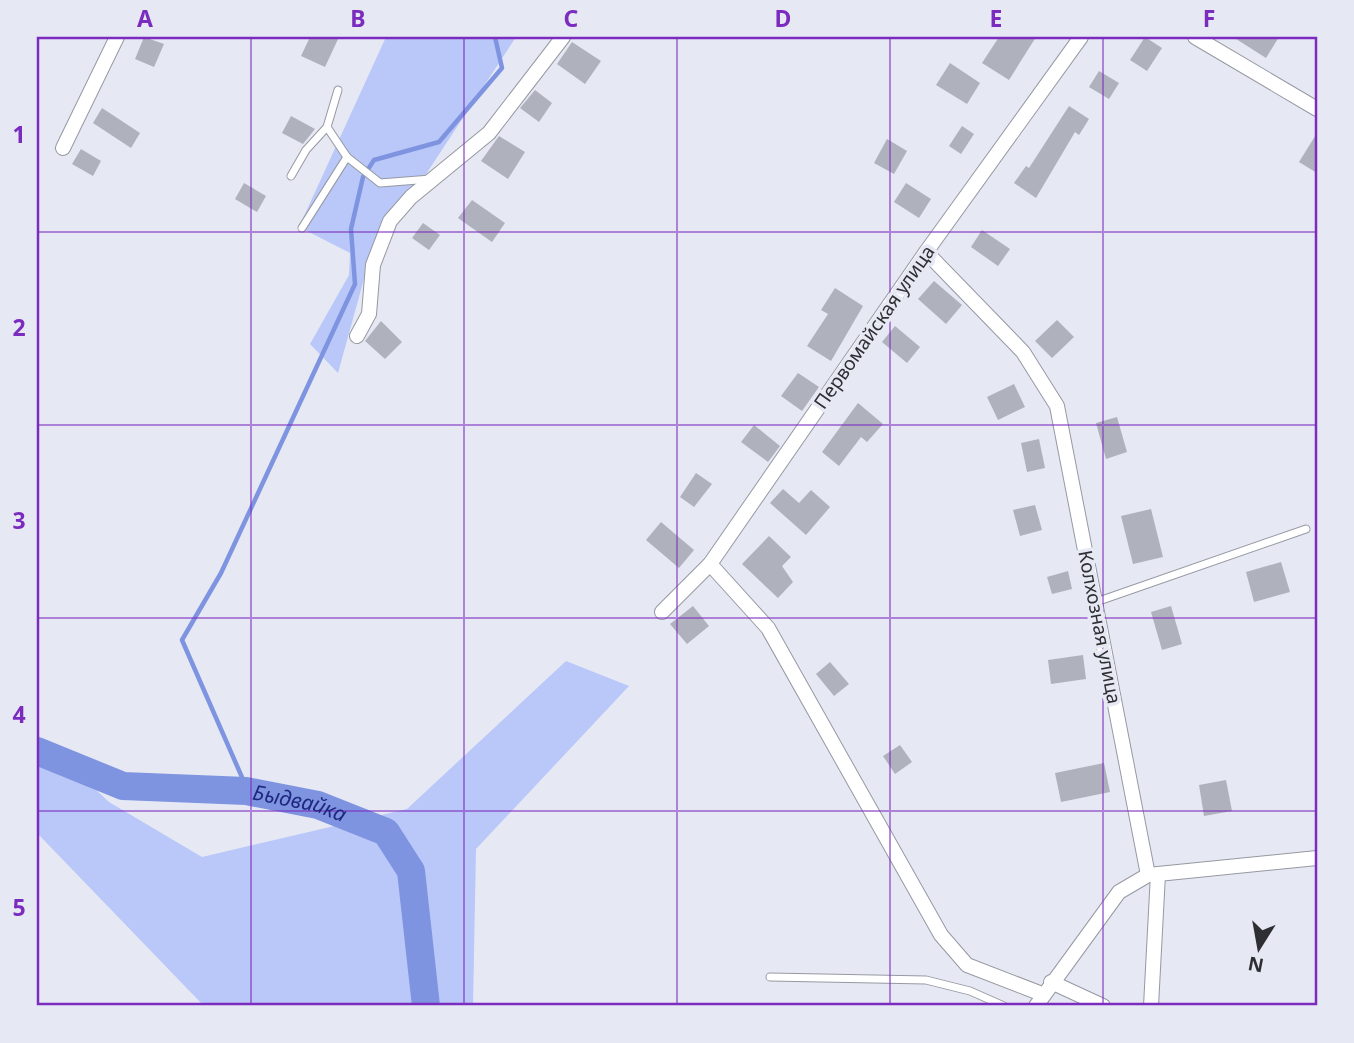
<svg xmlns="http://www.w3.org/2000/svg" width="1354" height="1043" viewBox="0 0 1354 1043" font-family="'Noto Sans',sans-serif">
  <style>
    .green { fill: #b9c8f8 }
    .lines { fill: none; stroke-linecap: round; stroke-linejoin: round }
    .stream { stroke: #7f94e0; stroke-width: 4.5 }
    .river { stroke: #7f94e0; stroke-width: 28 }
    .building { fill: #afb2bc }
    .lane-casing { stroke: #9699a2; stroke-width: 9 }
    .street-casing { stroke: #9699a2; stroke-width: 16 }
    .lane { stroke: #fff; stroke-width: 7 }
    .street { stroke: #fff; stroke-width: 14 }
    .grid { fill: none; stroke: #7b2cbf; stroke-width: 2; stroke-opacity: 0.55 }
    .labels { text-anchor: middle; stroke-width: 7; stroke-linejoin: round; paint-order: stroke }
    .street-label { font-size: 19px; fill: #2e2f33; stroke: #e6e9f4 }
    .water-label { font-size: 21px; font-style: italic; fill: #1f277f; stroke: #e6e9f4 }
    .neatline { fill: none; stroke: #7b2cbf; stroke-width: 2.5 }
    .grid-label { font-size: 23px; text-anchor: middle; font-weight: bold; fill: #7b2cbf }
  </style>
  <rect width="100%" height="100%" fill="#e6e9f4"/>
  <g class="green">
    <polygon points="386,37 516,37 369,261 338,373 310,344 349,275 350,253 299,227"/>
    <polygon points="566,661 629,686 476,849 473,1006 204,1006 37,833 37,735 109,802 202,857 407,809"/>
  </g>
  <g class="lines">
    <polyline class="stream" points="248,791 182,640 221,573 355,284 351,229 363,177 374,160 439,142 502,68 495,37"/>
    <path class="river" id="s1" d="M37 751 123 786 246 791 318 805 386 832 411 871 426 1006"/>
  </g>
  <g class="building">
    <polygon points="144,37 164,44 154,67 135,59"/>
    <polygon points="310,37 339,37 325,67 301,56"/>
    <polygon points="999,37 1036,37 1009,80 982,63"/>
    <polygon points="1145,37 1162,48 1147,71 1130,60"/>
    <polygon points="1233,37 1279,37 1266,58"/>
    <polygon points="572,42 601,61 585,84 557,64"/>
    <polygon points="950,63 980,83 967,104 936,85"/>
    <polygon points="1099,71 1119,83 1109,99 1089,87"/>
    <polygon points="535,90 552,103 539,122 520,108"/>
    <polygon points="1069,106 1089,119 1079,135 1075,132 1036,198 1014,183 1026,166 1029,168"/>
    <polygon points="102,108 140,133 131,148 93,123"/>
    <polygon points="291,116 315,129 303,144 282,133"/>
    <polygon points="962,126 974,134 961,154 949,146"/>
    <polygon points="1317,133 1317,173 1299,162"/>
    <polygon points="499,136 525,152 508,179 481,161"/>
    <polygon points="887,139 907,151 894,174 874,163"/>
    <polygon points="81,149 101,161 93,176 72,164"/>
    <polygon points="244,183 266,196 257,212 235,199"/>
    <polygon points="906,183 931,199 919,218 894,202"/>
    <polygon points="472,200 505,223 492,242 458,218"/>
    <polygon points="423,223 440,235 429,250 412,238"/>
    <polygon points="982,230 1010,249 998,266 971,247"/>
    <polygon points="934,281 962,305 946,324 918,299"/>
    <polygon points="835,288 863,306 831,361 807,346 828,314 821,310"/>
    <polygon points="1057,320 1074,337 1052,358 1035,341"/>
    <polygon points="381,321 402,342 385,359 365,341"/>
    <polygon points="895,326 920,347 907,363 882,342"/>
    <polygon points="798,373 819,387 802,411 781,396"/>
    <polygon points="1014,384 1025,407 998,420 987,397"/>
    <polygon points="858,403 883,424 867,442 861,437 839,466 822,452"/>
    <polygon points="1117,417 1127,452 1106,459 1096,423"/>
    <polygon points="754,425 780,446 768,462 741,442"/>
    <polygon points="1039,439 1045,468 1027,472 1021,443"/>
    <polygon points="696,473 712,484 694,507 680,497"/>
    <polygon points="783,489 799,503 811,490 830,507 806,535 770,503"/>
    <polygon points="1035,505 1042,530 1020,536 1013,510"/>
    <polygon points="1151,509 1163,557 1133,564 1121,516"/>
    <polygon points="661,522 694,550 679,568 646,540"/>
    <polygon points="769,536 791,557 782,566 793,582 778,598 742,564"/>
    <polygon points="1281,562 1290,592 1254,602 1246,572"/>
    <polygon points="1068,571 1072,589 1052,594 1047,577"/>
    <polygon points="693,606 709,626 687,644 670,624"/>
    <polygon points="1171,606 1182,644 1162,650 1151,612"/>
    <polygon points="1083,655 1086,679 1051,684 1048,660"/>
    <polygon points="830,662 849,684 834,696 816,674"/>
    <polygon points="900,745 912,762 895,774 883,756"/>
    <polygon points="1104,763 1110,792 1061,802 1055,773"/>
    <polygon points="1226,780 1232,811 1204,816 1199,785"/>
  </g>
  <g class="lines">
    <defs>
      <g id="lane">
        <polyline points="338,90 327,127 347,157"/>
        <polyline points="291,176 306,150 327,127"/>
        <polyline points="302,228 347,157 380,183 431,179"/>
        <polyline points="1096,602 1306,529"/>
        <polyline points="770,977 926,980 970,991 1004,1006"/>
      </g>
      <g id="street">
        <polyline points="1195,37 1317,109"/>
        <polyline points="63,148 117,37"/>
        <polyline points="926,252 1023,352 1057,406 1148,875"/>
        <polyline points="357,336 369,314 373,265 390,221 411,197 489,133 563,37"/>
        <polyline points="710,564 768,628 941,935 967,965 1042,994"/>
        <polyline points="662,612 710,564 926,252 1081,37"/>
        <polyline points="1051,982 1103,1006"/>
        <polyline points="1036,1006 1119,892 1148,875 1317,858"/>
        <polyline points="1151,1006 1158,874"/>
      </g>
    </defs>
    <use href="#lane" class="lane-casing"/>
    <use href="#street" class="street-casing"/>
    <use href="#lane" class="lane"/>
    <use href="#street" class="street"/>
  </g>
  <path class="grid" d="M251 37V1006M464 37V1006M677 37V1006M890 37V1006M1103 37V1006M37 232H1317M37 425H1317M37 618H1317M37 811H1317"/>
  <g class="labels">
    <g class="street-label">
      <text transform="translate(874 327) rotate(-55)" y="7">Первомайская улица</text>
      <text transform="translate(1100 627) rotate(79)" y="7">Колхозная улица</text>
    </g>
    <g class="water-label">
      <text dy="7" stroke="none"><textPath href="#s1" startOffset="271">Быдвайка</textPath></text>
    </g>
  </g>
  <rect width="1354" height="1043" fill="none" stroke="#e6e9f4" stroke-width="77"/>
  <g transform="translate(1259 948) rotate(191)" stroke="#e6e9f4" stroke-width="5" paint-order="stroke">
  <path d="M0-5L12 26L0 18L-12 26Z" fill="#2e2f33"/>
  <text y="-10" font-size="19" font-weight="bold" text-anchor="middle" fill="#2e2f33">N</text>
  </g>
  <rect x="38" y="38" width="1278" height="966" class="neatline"/>
  <g class="grid-label">
    <text x="145" y="27">A</text>
    <text x="358" y="27">B</text>
    <text x="571" y="27">C</text>
    <text x="783" y="27">D</text>
    <text x="996" y="27">E</text>
    <text x="1209" y="27">F</text>
    <text x="19" y="143">1</text>
    <text x="19" y="336">2</text>
    <text x="19" y="529">3</text>
    <text x="19" y="723">4</text>
    <text x="19" y="916">5</text>
  </g>
</svg>
